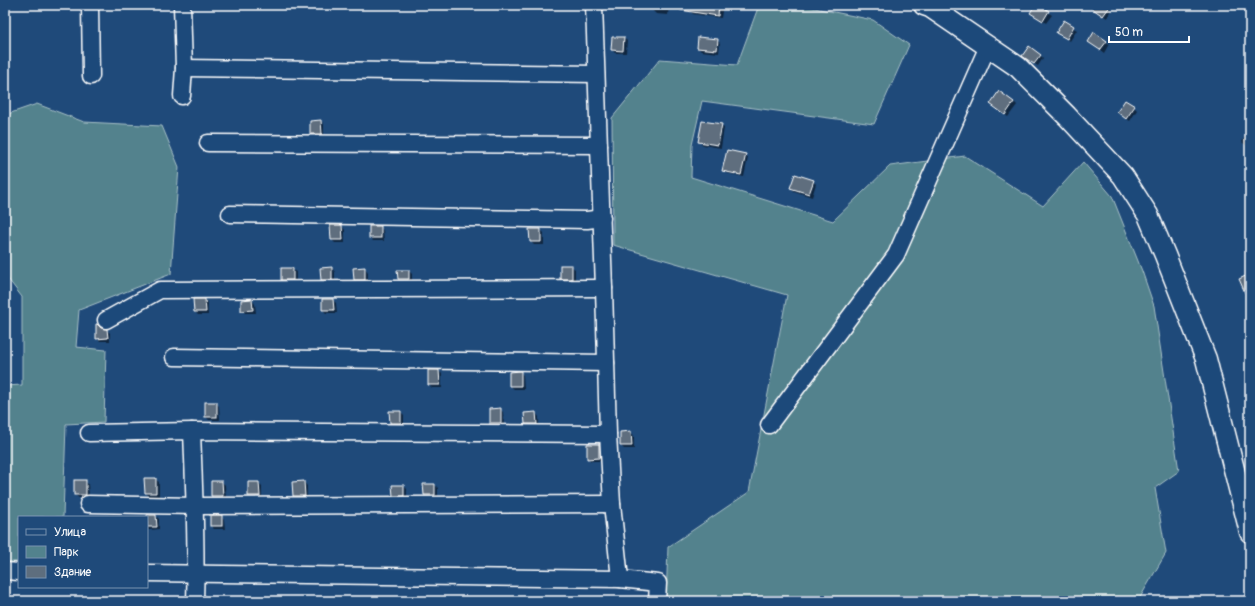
<svg xmlns="http://www.w3.org/2000/svg" width="1255" height="606" viewBox="0 0 1255 606" font-family="Pangolin,sans-serif">
  <style>
    .green { fill: #52828d; stroke: #a8c0c6 }
    .shadow { fill: #0007 }
    .building { fill: #5e6e7e; stroke: #fff }
    .lines { fill: none; stroke-linecap: round; stroke-linejoin: round }
    .minor-casing { stroke: #fff; stroke-width: 19 }
    .major-casing { stroke: #fff; stroke-width: 23 }
    .minor { stroke: #1f4a7a; stroke-width: 16 }
    .major { stroke: #1f4a7a; stroke-width: 20 }
  </style>
  <rect width="100%" height="100%" fill="#1f4a7a"/>
  <filter id="ink" filterUnits="userSpaceOnUse"><feTurbulence type="fractalNoise" baseFrequency=".025" numOctaves="2"/><feDisplacementMap in="SourceGraphic" scale="8" xChannelSelector="R" yChannelSelector="G"/><feConvolveMatrix kernelMatrix="1 2 1 2 8 2 1 2 1" color-interpolation-filters="sRGB"/></filter>
  <g filter="url(#ink)">
    <g class="green">
      <polygon points="759,5 800,5 873,20 909,45 874,124 702,101 692,145 691,177 833,221 890,166 965,156 1043,206 1083,162 1112,196 1142,271 1154,306 1179,471 1155,488 1166,553 1138,601 666,601 668,547 749,492 787,295 613,245 612,118 660,59 737,65"/>
      <polygon points="37,104 84,122 162,126 179,167 171,274 79,310 76,347 106,350 104,422 66,424 63,517 19,517 19,562 5,562 5,386 22,385 22,297 5,275 5,115"/>
    </g>
    <g class="shadow">
      <polygon points="654,5 669,5 668,15 656,14 653,11"/>
      <polygon points="691,5 723,5 721,18 693,14 690,11"/>
      <polygon points="1037,5 1052,15 1046,23 1035,16"/>
      <polygon points="1094,5 1106,5 1112,10 1107,18 1095,10"/>
      <polygon points="1064,22 1077,30 1070,41 1058,33"/>
      <polygon points="613,38 624,38 627,41 626,53 615,53 612,50"/>
      <polygon points="717,40 720,43 719,53 701,51 698,48"/>
      <polygon points="1106,41 1109,44 1104,53 1089,42"/>
      <polygon points="1040,55 1043,58 1038,66 1026,59"/>
      <polygon points="1014,102 1017,105 1008,117 991,104"/>
      <polygon points="1134,107 1137,110 1130,121 1121,115"/>
      <polygon points="321,121 324,124 324,137 314,137 311,134"/>
      <polygon points="721,125 724,128 721,148 703,145 700,142"/>
      <polygon points="1248,132 1250,133 1250,149 1242,142"/>
      <polygon points="745,155 748,158 744,177 726,173 723,170"/>
      <polygon points="813,181 816,184 812,197 794,191 791,188"/>
      <polygon points="342,226 345,230 345,243 335,243 332,240"/>
      <polygon points="380,227 383,230 384,241 373,241 370,238"/>
      <polygon points="541,230 544,233 544,245 534,245 531,242"/>
      <polygon points="571,266 575,269 575,281 565,281 561,278"/>
      <polygon points="332,268 335,272 335,282 325,283 322,279"/>
      <polygon points="365,268 368,272 368,282 358,282 355,279"/>
      <polygon points="292,269 296,272 296,283 286,283 282,280"/>
      <polygon points="409,271 412,274 412,282 402,282 399,279"/>
      <polygon points="205,300 208,303 208,315 198,315 195,312"/>
      <polygon points="252,300 255,304 256,313 245,313 242,310"/>
      <polygon points="333,300 336,303 337,313 326,313 323,310"/>
      <polygon points="101,329 107,330 110,333 110,341 100,341 97,338"/>
      <polygon points="439,371 442,374 442,388 432,388 429,385"/>
      <polygon points="520,372 523,375 524,389 514,389 510,386"/>
      <polygon points="216,403 219,406 220,420 209,420 206,417"/>
      <polygon points="500,409 503,412 504,426 493,426 490,423"/>
      <polygon points="401,412 404,415 404,426 394,426 391,422"/>
      <polygon points="536,413 539,417 539,427 529,427 526,423"/>
      <polygon points="631,432 634,436 634,449 624,449 621,446"/>
      <polygon points="598,445 601,448 602,461 591,461 588,458"/>
      <polygon points="155,479 159,482 159,496 149,496 146,493"/>
      <polygon points="85,481 88,484 89,497 79,498 75,495"/>
      <polygon points="212,482 222,482 225,485 226,499 215,499 212,496"/>
      <polygon points="304,482 307,486 307,499 297,499 294,496"/>
      <polygon points="259,483 262,486 262,499 252,499 249,496"/>
      <polygon points="435,485 438,488 438,498 428,498 425,495"/>
      <polygon points="404,486 407,489 407,498 397,498 394,495"/>
      <polygon points="108,515 118,515 120,517 108,517"/>
      <polygon points="146,516 156,516 159,519 159,529 149,530 147,528 147,517"/>
      <polygon points="211,516 221,516 224,520 225,529 214,529 211,526"/>
      <polygon points="1164,599 1171,601 1163,601"/>
    </g>
    <g class="building">
      <polygon points="680,5 719,5 718,16 680,10"/>
      <polygon points="1035,5 1040,5 1049,11 1043,21 1030,13"/>
      <polygon points="1087,5 1111,5 1103,16"/>
      <polygon points="1064,20 1074,26 1067,39 1056,33"/>
      <polygon points="1094,32 1107,41 1100,50 1088,42"/>
      <polygon points="612,37 624,37 623,51 611,50"/>
      <polygon points="698,37 718,39 717,50 697,48"/>
      <polygon points="1029,46 1041,55 1034,64 1022,56"/>
      <polygon points="999,91 1014,102 1005,115 990,104"/>
      <polygon points="1125,100 1135,106 1126,119 1117,112"/>
      <polygon points="321,120 322,134 310,134 310,121"/>
      <polygon points="702,121 722,124 718,145 698,142"/>
      <polygon points="727,150 746,154 741,175 722,171"/>
      <polygon points="795,174 814,180 809,194 790,188"/>
      <polygon points="330,225 342,225 343,240 331,240"/>
      <rect x="369" y="226" width="12" height="12"/>
      <polygon points="529,229 541,229 541,242 530,242"/>
      <rect x="560" y="265" width="12" height="14"/>
      <polygon points="332,267 332,280 321,280 320,268"/>
      <polygon points="365,267 365,280 354,280 353,268"/>
      <rect x="281" y="268" width="12" height="12"/>
      <polygon points="397,270 409,270 409,279 398,279"/>
      <polygon points="1250,274 1250,304 1239,279"/>
      <polygon points="193,299 205,299 206,312 194,312"/>
      <polygon points="252,299 253,310 241,311 241,300"/>
      <polygon points="322,299 333,299 334,310 322,310"/>
      <polygon points="96,324 97,324 101,328 107,329 108,338 96,339"/>
      <polygon points="428,370 439,370 440,385 428,385"/>
      <polygon points="521,371 521,386 509,386 509,372"/>
      <rect x="205" y="402" width="12" height="15"/>
      <polygon points="501,408 501,423 489,423 489,409"/>
      <polygon points="389,411 401,411 401,423 390,423"/>
      <polygon points="536,412 537,424 525,424 524,413"/>
      <polygon points="631,431 632,446 620,446 620,432"/>
      <polygon points="587,444 599,444 599,458 587,459"/>
      <polygon points="144,478 156,478 156,493 145,493"/>
      <rect x="74" y="480" width="12" height="15"/>
      <polygon points="211,481 222,481 223,496 211,496"/>
      <polygon points="304,481 305,496 293,496 292,482"/>
      <polygon points="248,482 259,482 260,496 248,496"/>
      <polygon points="423,484 435,484 435,495 424,495"/>
      <polygon points="392,485 404,485 404,496 393,496"/>
      <polygon points="147,515 156,515 157,527 147,527"/>
      <rect x="210" y="515" width="12" height="11"/>
    </g>
    <g class="lines">
      <defs>
        <g id="minor">
          <polyline points="90,5 91,76"/>
          <polyline points="182,5 184,68 182,96"/>
          <polyline points="594,5 604,288 608,434 612,504 620,579"/>
          <polyline points="184,68 596,74"/>
          <polyline points="208,143 599,145"/>
          <polyline points="230,214 587,220 602,218"/>
          <polyline points="106,320 160,290 604,288"/>
          <polyline points="174,357 606,363"/>
          <polyline points="769,425 896,255 988,46"/>
          <path d="M192 431C194 488 197 544 195 601"/>
          <polyline points="89,433 192,431 608,434"/>
          <polyline points="88,504 195,506 612,504"/>
          <polyline points="5,571 19,572"/>
          <polyline points="147,573 620,579 658,583 657,601"/>
        </g>
        <polyline id="major" points="924,5 930,7 1018,67 1067,116 1123,176 1148,215 1165,255 1206,359 1250,532"/>
      </defs>
      <use href="#minor" class="minor-casing"/>
      <use href="#major" class="major-casing"/>
      <use href="#minor" class="minor"/>
      <use href="#major" class="major"/>
    </g>
  </g>
  <rect width="1255" height="606" fill="none" stroke="#1f4a7a" stroke-width="20"/>
  <rect x="10" y="10" width="1235" height="586" fill="none" stroke="#fff" stroke-width="1.5" filter="url(#ink)"/>
  <rect x="18" y="516" width="130" height="72" fill="#1f4a7a" stroke="#7992af"/>
  <rect x="26" y="529" width="20" height="6" fill="#1f4a7a" stroke="#7992af"/>
  <text x="54" y="536" font-size="12" fill="#ffffff">Улица</text>
  <rect x="26" y="546" width="20" height="12" fill="#52828d" stroke="#7992af"/>
  <text x="54" y="556" font-size="12" fill="#ffffff">Парк</text>
  <rect x="26" y="566" width="20" height="12" fill="#5e6e7e" stroke="#7992af"/>
  <text x="54" y="576" font-size="12" fill="#ffffff">Здание</text>
  <path d="M1109 36v6h80v-6" fill="none" stroke="#ffffff" stroke-width="2"/>
  <text x="1115" y="36" font-size="12" fill="#ffffff" stroke="#1f4a7a" stroke-width="3" paint-order="stroke">50 m</text>
</svg>
